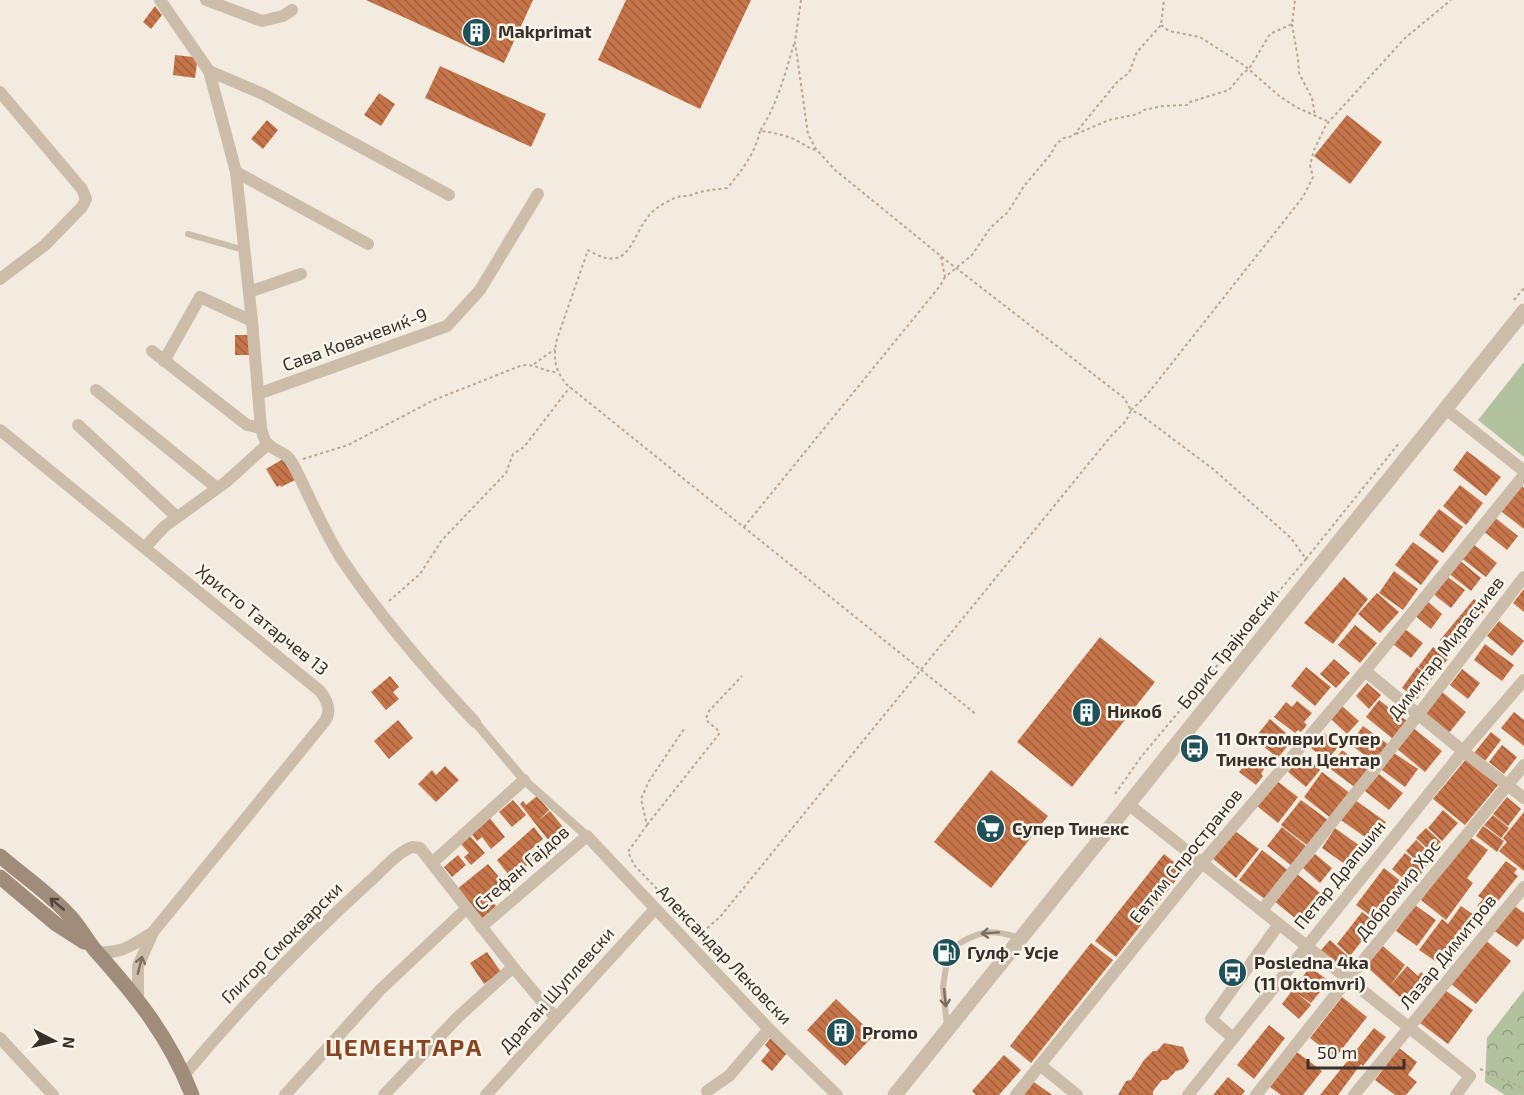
<svg xmlns="http://www.w3.org/2000/svg" width="1524" height="1095" viewBox="0 0 1524 1095" font-family="'Exo 2',sans-serif">
  <style>
    .grass { fill: #b3c29e }
    .park { fill: url(#park-crowns) }
    .building { fill: url(#building-back-hatch) }
    .lines { fill: none; stroke-linecap: round; stroke-linejoin: round }
    .path { stroke: #b7a794; stroke-width: 2; stroke-dasharray: 3 3; stroke-linecap: butt }
    .service { stroke: #cbbdaa; stroke-width: 6 }
    .pedestrian { stroke: #cbbdaa; stroke-width: 9 }
    .minor { stroke: #cbbdaa; stroke-width: 12 }
    .tertiary { stroke: #cbbdaa; stroke-width: 15 }
    .secondary { stroke: #9f8c7b; stroke-width: 15 }
    .oneway { stroke: #52473e }
    .oneway2 { stroke: #7b6f64 }
    .labels { text-anchor: middle; stroke-width: 5; stroke-linejoin: round; paint-order: stroke }
    .poi-label { font-size: 18px; font-weight: bold; fill: #39302a; stroke: #faf5eb; text-anchor: start }
    .street-label { font-size: 18px; fill: #39302a; stroke: #faf5eb }
    .district-label { font-size: 24px; font-weight: bold; letter-spacing: 1.5px; fill: #884522; stroke: #faf5eb }
  </style>
  <defs>
    <pattern id="park-crowns" width="20" height="18" patternUnits="userSpaceOnUse" patternTransform="scale(1.5)"><rect width="20" height="18" fill="#b3c29e"/><path d="M2 6a3 3 0 1 1 6 0M12 15a3 3 0 1 1 6 0" fill="none" stroke="#939e81"/></pattern>
    <pattern id="building-back-hatch" width="6" height="6" patternUnits="userSpaceOnUse" patternTransform="scale(1.5)"><rect width="6" height="6" fill="#c67449"/><path d="M-1 5l2 2M0 0l6 6M5-1l2 2" fill="none" stroke="#a2603d"/></pattern>
  </defs>
  <rect width="100%" height="100%" fill="#f3ebdf"/>
  <polygon class="grass" points="1524,362 1524,457 1478,420"/>
  <polygon class="park" points="1524,990 1524,1095 1505,1095 1485,1082 1487,1038"/>
  <g class="building">
    <polygon points="366,0 533,0 504,63"/>
    <polygon points="626,0 751,0 700,109 598,60"/>
    <polygon points="155,6 162,15 151,29 143,22"/>
    <polygon points="175,55 193,57 197,63 195,78 173,75"/>
    <polygon points="440,66 546,114 531,147 425,98"/>
    <polygon points="379,93 395,104 381,126 364,115"/>
    <polygon points="1347,115 1382,142 1350,184 1314,156"/>
    <polygon points="267,120 278,130 263,149 251,139"/>
    <rect x="235" y="335" width="15" height="20"/>
    <polygon points="1467,451 1501,477 1486,496 1453,470"/>
    <polygon points="283,459 295,480 281,487 280,485 277,487 266,469"/>
    <polygon points="1518,483 1524,488 1524,529 1498,509"/>
    <polygon points="1460,485 1483,503 1466,525 1443,506"/>
    <polygon points="1439,509 1463,527 1443,553 1419,535"/>
    <polygon points="1493,516 1518,536 1507,550 1482,530"/>
    <polygon points="1413,542 1439,561 1421,585 1395,565"/>
    <polygon points="1472,543 1497,563 1486,577 1460,557"/>
    <polygon points="1458,559 1481,578 1471,591 1447,572"/>
    <polygon points="1394,571 1418,589 1403,610 1379,593"/>
    <polygon points="1445,575 1465,590 1451,608 1432,593"/>
    <polygon points="1344,577 1368,599 1333,644 1304,623"/>
    <polygon points="1524,589 1524,612 1513,603"/>
    <polygon points="1377,593 1399,612 1380,633 1358,614"/>
    <polygon points="1425,599 1442,614 1431,629 1413,614"/>
    <polygon points="1474,599 1486,609 1455,650 1440,640"/>
    <polygon points="1499,621 1524,641 1512,656 1487,636"/>
    <polygon points="1355,625 1377,643 1360,663 1338,645"/>
    <polygon points="1405,629 1423,643 1411,658 1393,644"/>
    <polygon points="1100,637 1155,682 1072,787 1017,742"/>
    <polygon points="1485,644 1514,665 1502,681 1474,660"/>
    <polygon points="1433,647 1448,659 1433,678 1418,667"/>
    <polygon points="1334,659 1350,673 1336,688 1320,674"/>
    <polygon points="1306,667 1331,687 1315,706 1291,686"/>
    <polygon points="1417,667 1432,679 1417,699 1402,688"/>
    <polygon points="1462,669 1480,683 1468,699 1450,685"/>
    <polygon points="390,676 399,687 393,692 399,699 386,710 371,692"/>
    <polygon points="1367,683 1381,695 1369,709 1356,696"/>
    <polygon points="1441,691 1466,712 1448,734 1423,714"/>
    <polygon points="1379,700 1407,721 1393,739 1366,717"/>
    <polygon points="1297,701 1312,713 1304,722 1307,725 1301,732 1298,730 1295,733 1274,717 1286,702 1292,707"/>
    <polygon points="1342,706 1359,721 1347,734 1330,718"/>
    <polygon points="1514,712 1524,720 1524,746 1501,728"/>
    <polygon points="1270,719 1286,733 1282,738 1289,744 1278,758 1254,739"/>
    <polygon points="398,720 413,738 389,759 374,741"/>
    <polygon points="1363,726 1389,745 1375,763 1350,744"/>
    <polygon points="1412,727 1442,751 1425,772 1396,748"/>
    <polygon points="1491,732 1501,740 1485,761 1474,753"/>
    <polygon points="1324,733 1339,746 1326,761 1311,748"/>
    <polygon points="1502,745 1517,757 1504,774 1489,762"/>
    <polygon points="1342,750 1369,771 1356,788 1329,768"/>
    <polygon points="1394,753 1418,769 1405,787 1382,770"/>
    <polygon points="1302,754 1320,770 1306,787 1288,772"/>
    <polygon points="1253,755 1259,759 1256,762 1264,769 1261,774 1263,776 1256,785 1239,772"/>
    <polygon points="1467,758 1499,784 1465,825 1433,799"/>
    <polygon points="445,766 459,780 436,802 418,784 432,770 436,775"/>
    <polygon points="991,770 1048,816 991,888 934,842"/>
    <polygon points="1322,772 1351,794 1332,819 1304,797"/>
    <polygon points="1379,774 1403,793 1389,810 1365,791"/>
    <polygon points="1277,781 1298,797 1278,823 1257,806"/>
    <polygon points="537,796 549,810 538,821 550,811 567,832 552,845 520,804 523,801 526,805"/>
    <polygon points="1507,797 1521,809 1508,826 1493,814"/>
    <polygon points="513,800 526,815 512,827 499,812"/>
    <polygon points="1301,800 1328,820 1308,846 1281,825"/>
    <polygon points="1355,800 1386,822 1372,842 1341,820"/>
    <polygon points="1443,810 1458,823 1442,841 1428,828"/>
    <polygon points="1524,812 1524,871 1499,851 1507,842 1503,838"/>
    <polygon points="1493,815 1509,828 1501,838 1484,825"/>
    <polygon points="489,817 505,837 491,849 482,837 477,841 470,832"/>
    <polygon points="1483,826 1504,841 1497,852 1476,836"/>
    <polygon points="534,827 543,839 529,851 535,859 511,878 497,860"/>
    <polygon points="1282,827 1308,848 1293,867 1267,846"/>
    <polygon points="1335,828 1360,846 1346,865 1322,848"/>
    <polygon points="1426,828 1441,842 1431,852 1416,838"/>
    <polygon points="1235,831 1259,849 1236,878 1212,858"/>
    <polygon points="470,836 485,853 471,865 464,857 469,853 461,844"/>
    <polygon points="1470,837 1488,850 1467,878 1473,883 1446,920 1421,900"/>
    <polygon points="1416,840 1434,857 1424,868 1406,851"/>
    <polygon points="1262,850 1289,871 1266,900 1239,880"/>
    <polygon points="1405,853 1425,869 1411,885 1392,869"/>
    <polygon points="1164,854 1184,870 1116,957 1095,941"/>
    <polygon points="1315,854 1332,868 1320,883 1303,868"/>
    <polygon points="458,855 466,865 452,877 444,867"/>
    <polygon points="1506,861 1517,869 1514,873 1518,876 1490,911 1488,909 1485,912 1477,906 1483,899 1478,896"/>
    <polygon points="488,864 506,885 490,898 496,906 481,920 456,890"/>
    <polygon points="1384,868 1407,886 1379,922 1356,905"/>
    <polygon points="1297,874 1324,896 1301,923 1274,901"/>
    <polygon points="1512,904 1524,913 1524,938 1517,947 1493,930"/>
    <polygon points="1415,905 1436,920 1417,946 1396,931"/>
    <polygon points="1461,906 1474,915 1466,926 1471,930 1451,957 1446,953 1438,963 1419,950 1442,919 1448,924"/>
    <polygon points="1362,912 1376,923 1350,956 1337,944"/>
    <polygon points="1484,939 1511,961 1476,1004 1449,982"/>
    <polygon points="1330,940 1350,958 1342,967 1321,950"/>
    <polygon points="1091,943 1113,960 1031,1063 1010,1046"/>
    <polygon points="1383,946 1405,965 1390,986 1407,966 1418,976 1421,972 1433,982 1416,1002 1406,993 1401,998 1366,966"/>
    <polygon points="487,952 501,972 484,984 470,963"/>
    <polygon points="1310,967 1329,981 1311,1003 1297,993 1311,1005 1299,1019 1282,1004"/>
    <polygon points="1445,990 1473,1010 1448,1044 1420,1023"/>
    <polygon points="1342,997 1367,1017 1335,1058 1310,1038"/>
    <polygon points="836,999 874,1035 845,1066 807,1030"/>
    <polygon points="1269,1025 1285,1038 1254,1079 1237,1065"/>
    <polygon points="1374,1028 1386,1037 1363,1066 1361,1064 1338,1095 1320,1095"/>
    <polygon points="772,1036 787,1053 772,1071 761,1061 770,1050 765,1045"/>
    <polygon points="1164,1043 1183,1047 1189,1061 1183,1069 1176,1071 1167,1080 1162,1080 1153,1091 1153,1095 1118,1095 1126,1081 1131,1080 1144,1060 1153,1051 1157,1051"/>
    <polygon points="1399,1048 1417,1062 1408,1075 1417,1082 1406,1095 1395,1095 1375,1080"/>
    <polygon points="1297,1052 1322,1071 1303,1095 1281,1095 1270,1087"/>
    <polygon points="1004,1055 1021,1070 999,1095 976,1095 972,1091"/>
    <polygon points="1228,1077 1245,1091 1242,1095 1213,1095"/>
    <polygon points="1034,1082 1052,1095 1024,1095"/>
  </g>
  <g class="lines">
    <g class="path">
      <polyline points="1292,24 1298,59 1299,73 1312,98 1315,116"/>
      <polyline points="1161,25 1169,31 1200,37 1245,66 1278,95 1296,107 1329,122"/>
      <path d="M794 44C785 74 777 105 760 131 772 132 783 135 794 139 802 143 808 148 816 150"/>
      <path d="M760 131C755 153 742 171 727 188 714 190 703 190 691 195 687 197 682 195 678 197 671 199 663 204 657 208 630 227 635 279 588 250L557 339C553 358 554 368 566 384L977 715"/>
      <polyline points="1076,134 1109,120 1138,114 1144,110 1163,106 1188,105 1190,102 1229,90 1243,73 1249,69 1270,34 1292,24 1295,0"/>
      <polyline points="941,257 945,277 972,255 991,227 1008,212 1024,186 1051,154 1056,144 1064,138 1073,136 1118,81 1129,73 1137,52 1161,25 1164,0"/>
      <polyline points="1514,300 1524,288"/>
      <polyline points="534,364 555,349"/>
      <path d="M303 459 348 445 434 400 520 366C534 362 543 372 557 372"/>
      <polyline points="744,527 940,286 945,277"/>
      <polyline points="1306,559 1400,442"/>
      <polyline points="389,601 420,574 442,540 506,473 513,454 524,447 570,387"/>
      <polyline points="1115,794 1141,757 1306,559 1291,538 1213,469 1141,415 1131,410 1146,396 1303,197 1313,177 1310,165 1314,150 1326,125 1405,38 1451,0"/>
      <polyline points="647,825 719,734 719,731 708,722 706,718 709,711 742,676"/>
      <polyline points="660,894 658,890 634,865 628,852 647,825 641,799 649,781 684,729"/>
      <polyline points="698,936 720,917 1111,436 1126,421 1131,410 1124,398 947,261 835,170 816,149 808,134 795,42 801,0"/>
      <polyline points="1480,1069 1524,1089"/>
    </g>
    <g class="service">
      <polyline points="188,234 244,250"/>
      <path d="M960 943C983 929 995 930 1020 938"/>
      <polyline points="946,967 943,987 947,1026"/>
    </g>
    <polyline class="pedestrian" points="475,722 524,780 587,836"/>
    <g class="minor">
      <path d="M160 0 209 71 236 172 252 321 261 428C262 432 264 441 268 444 277 453 286 451 293 464 309 495 322 528 341 558 380 617 427 671 475 722"/>
      <polyline points="206,0 262,21 283,16 292,10"/>
      <polyline points="209,71 263,94 449,195"/>
      <polyline points="0,92 82,189 86,199 82,207 45,245 0,279"/>
      <polyline points="236,172 368,244"/>
      <polyline points="249,292 301,274"/>
      <polyline points="152,351 247,425 261,428"/>
      <polyline points="164,361 200,297 252,321"/>
      <polyline points="96,390 217,488"/>
      <polyline points="258,394 447,326 480,290 538,194"/>
      <polyline points="1446,409 1524,471"/>
      <polyline points="78,425 177,517"/>
      <path d="M0 430 320 691C327 700 332 710 325 721L153 932 138 966V1000"/>
      <polyline points="145,547 165,526 226,482 268,444"/>
      <polyline points="1365,671 1463,751 1524,798"/>
      <polyline points="1128,804 1470,1076 1456,1095"/>
      <polyline points="432,863 524,780"/>
      <polyline points="1262,910 1418,715 1524,577"/>
      <polyline points="481,927 587,836 769,1029 837,1095"/>
      <path d="M97 952C123 954 131 945 152 933"/>
      <polyline points="0,1038 53,1095"/>
      <polyline points="1233,1038 1211,1019 1279,924"/>
      <polyline points="1040,1065 1077,1095"/>
      <path d="M184 1075C241 1007 303 942 369 882 382 871 396 853 412 847L420 848 513 967 556 1018"/>
      <polyline points="707,1091 729,1076 769,1029"/>
      <polyline points="285,1095 380,990 467,908"/>
      <polyline points="384,1095 457,1018 513,967"/>
      <polyline points="486,1095 655,909"/>
      <polyline points="1016,1095 1202,863 1365,671 1524,475"/>
      <polyline points="1188,1095 1463,751 1524,680"/>
      <polyline points="1256,1095 1348,979 1524,765"/>
      <polyline points="1354,1095 1524,887"/>
    </g>
    <polyline class="tertiary" points="895,1095 1524,311"/>
    <g class="secondary">
      <path d="M0 856C22 875 47 892 67 913 78 923 85 938 95 950 136 996 169 1036 192 1095"/>
      <polyline points="0,877 56,924 84,942"/>
    </g>
  </g>
  <defs><path id="oneway-shaft" d="M-6 0H5M1.5-3L5.5 0L1.5 3" fill="none" stroke-width="1.6" stroke-linecap="round" stroke-linejoin="round" transform="scale(1.5)"/></defs>
  <use class="oneway" href="#oneway-shaft" transform="translate(57 904) rotate(-140)"/>
  <g class="oneway2">
    <use href="#oneway-shaft" transform="translate(990 933) rotate(176)"/>
    <use href="#oneway-shaft" transform="translate(140 965) rotate(-76)"/>
    <use href="#oneway-shaft" transform="translate(945 998) rotate(84)"/>
  </g>
  <defs>
    <symbol id="building-disc" viewBox="-11 -11 22 22"><circle r="9.5" fill="#1f515b" stroke="#faf5eb"/><path d="M-4-6H4V6H1V3H-1V6H-4ZM-2.5-4.3h1.7v1.8h-1.7ZM.8-4.3h1.7v1.8H.8ZM-2.5-1h1.7V.8h-1.7ZM.8-1h1.7V.8H.8Z" fill="#fff"/></symbol>
    <symbol id="bus-disc" viewBox="-11 -11 22 22"><circle r="9.5" fill="#1f515b" stroke="#faf5eb"/><path d="M-5-6H5V4H4V6H2V4H-2V6H-4V4H-5ZM-3.5-4V0h7V-4ZM-3.5 1.2v1.5H-2V1.2ZM2 1.2v1.5H3.5V1.2Z" fill="#fff"/></symbol>
    <symbol id="supermarket-disc" viewBox="-11 -11 22 22"><circle r="9.5" fill="#1f515b" stroke="#faf5eb"/><path d="M-6-5.5h2.5l.6 2H6L4.5 2H-2.5L-4.4-4H-6ZM-1.5 3.2a1.3 1.3 0 1 0 .1 0ZM3 3.2a1.3 1.3 0 1 0 .1 0Z" fill="#fff"/></symbol>
    <symbol id="fuel-disc" viewBox="-11 -11 22 22"><circle r="9.5" fill="#1f515b" stroke="#faf5eb"/><path d="M-5.5-6h7V0h2V4h1.3V-2.5L3-4.5l.8-.8L6-3V5H2.5V1h-1V6h-7ZM-4.2-4.7v3.2H.2V-4.7Z" fill="#fff"/></symbol>
  </defs>
  <g fill-rule="evenodd">
    <use href="#building-disc" x="460" y="16" width="33" height="33"/>
    <use href="#building-disc" x="1070" y="696" width="33" height="33"/>
    <use href="#bus-disc" x="1178" y="732" width="33" height="33"/>
    <use href="#supermarket-disc" x="974" y="812" width="33" height="33"/>
    <use href="#fuel-disc" x="930" y="936" width="33" height="33"/>
    <use href="#bus-disc" x="1216" y="956" width="33" height="33"/>
    <use href="#building-disc" x="824" y="1016" width="33" height="33"/>
  </g>
  <g class="labels">
    <g class="poi-label">
      <text x="498" y="38">Makprimat</text>
      <text x="1107" y="718">Никоб</text>
      <text x="1216" y="745">11 Октомври Супер<tspan x="1216" dy="21">Тинекс кон Центар</tspan></text>
      <text x="1012" y="835">Супер Тинекс</text>
      <text x="967" y="959">Гулф - Усје</text>
      <text x="1254" y="969">Posledna 4ka<tspan x="1254" dy="21">(11 Oktomvri)</tspan></text>
      <text x="862" y="1039">Promo</text>
    </g>
    <g class="street-label">
      <text transform="translate(355 340) rotate(-20)" y="6">Сава Ковачевиќ-9</text>
      <text transform="translate(262 620) rotate(39)" y="6">Христо Татарчев 13</text>
      <text transform="translate(1446 648) rotate(-52)" y="6">Димитар Мирасчиев</text>
      <text transform="translate(1228 649) rotate(-51)" y="6">Борис Трајковски</text>
      <text transform="translate(1186 856) rotate(-51)" y="6">Евтим Спространов</text>
      <text transform="translate(522 868) rotate(-41)" y="6">Стефан Гајдов</text>
      <text transform="translate(1340 875) rotate(-51)" y="6">Петар Драпшин</text>
      <text transform="translate(1398 890) rotate(-51)" y="6">Добромир Хрс</text>
      <text transform="translate(282 943) rotate(-45)" y="6">Глигор Смокварски</text>
      <text transform="translate(1448 952) rotate(-51)" y="6">Лазар Димитров</text>
      <text transform="translate(724 955) rotate(46)" y="6">Александар Лековски</text>
      <text transform="translate(557 990) rotate(-48)" y="6">Драган Шуплевски</text>
    </g>
    <g class="district-label">
      <text x="404" y="1056">ЦЕМЕНТАРА</text>
    </g>
  </g>
  <g transform="translate(54 1041) rotate(97)" stroke="#faf5eb" stroke-width="4.5" paint-order="stroke">
  <path d="M0-4.5L10 22L0 15L-10 22Z" fill="#39302a"/>
  <text y="-9" font-size="16" font-weight="bold" text-anchor="middle" fill="#39302a">N</text>
  </g>
  <path d="M1308 1059v9h96v-9" fill="none" stroke="#39302a" stroke-width="3"/>
  <text x="1317" y="1059" font-size="18" fill="#39302a" stroke="#faf5eb" stroke-width="4.5" paint-order="stroke">50 m</text>
</svg>
